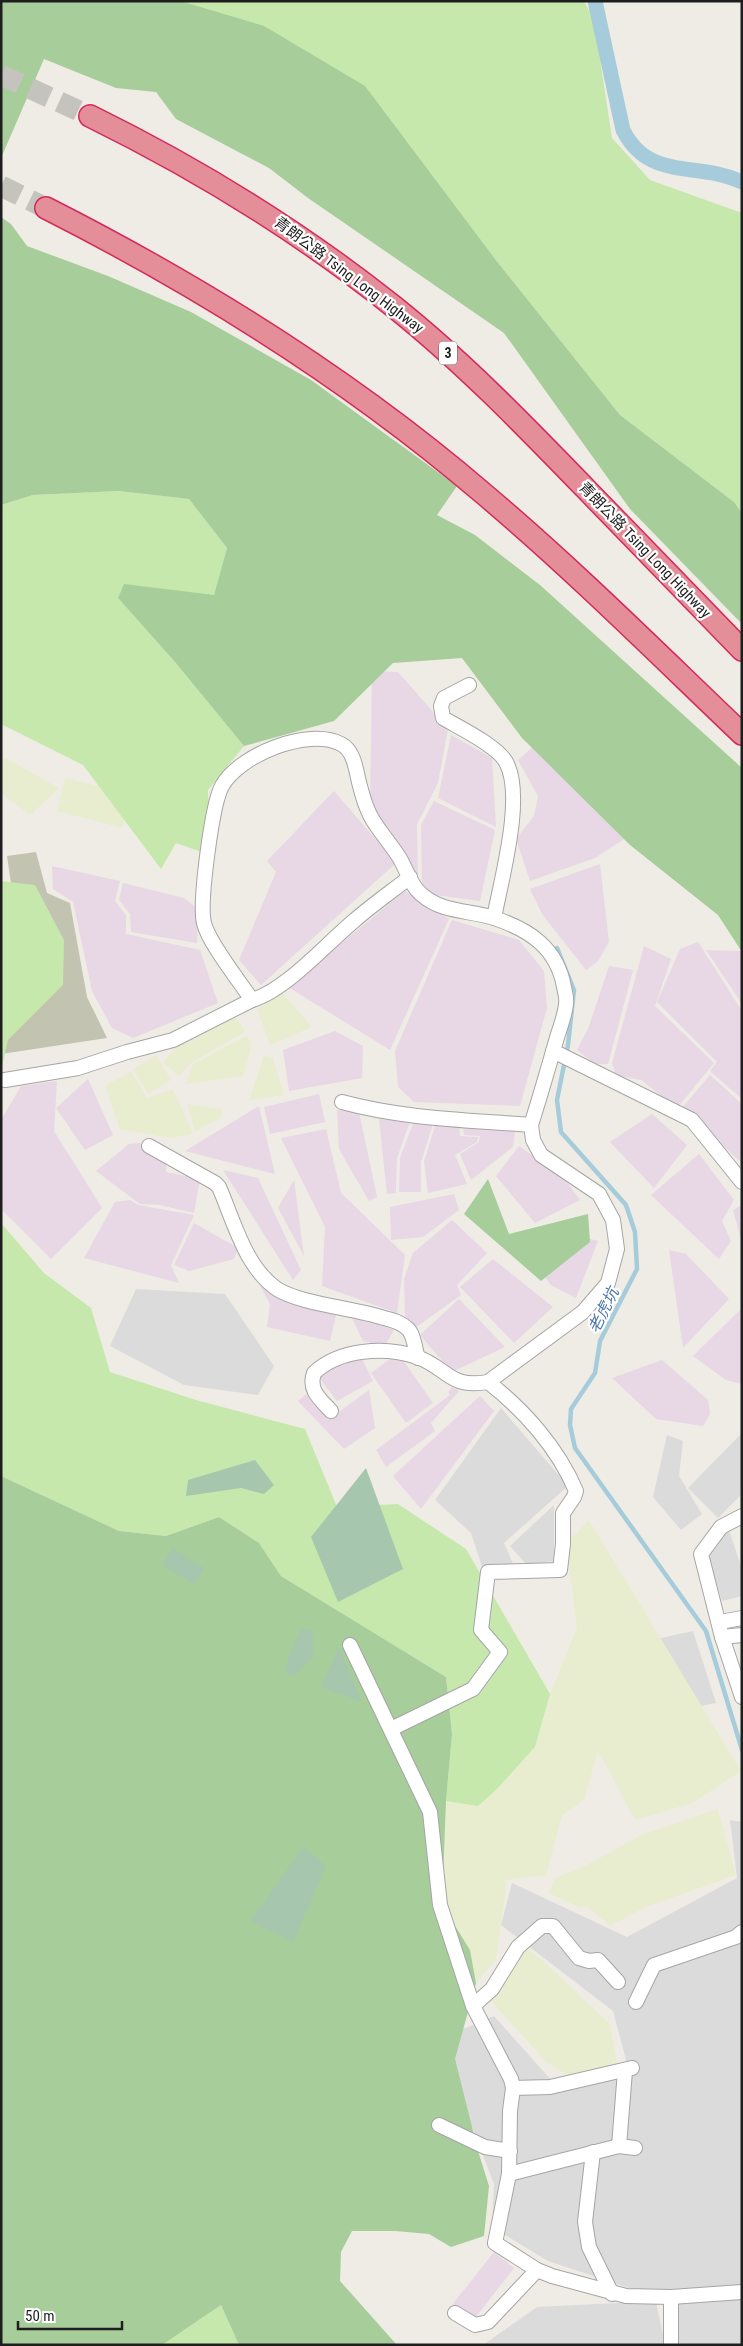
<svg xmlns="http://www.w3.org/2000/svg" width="743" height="2346" viewBox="0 0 743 2346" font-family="'Roboto Condensed','Noto Sans TC',sans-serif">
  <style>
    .residential { fill: #dcdbdb }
    .industrial { fill: #e8d7e4 }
    .construction { fill: #c2c3b0 }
    .farmland { fill: #e9edd0 }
    .grass { fill: #c6e8ac }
    .forest { fill: #a6cd9a }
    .cemetery { fill: #a6c7ad }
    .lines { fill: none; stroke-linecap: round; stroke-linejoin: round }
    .stream { stroke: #a6ccdb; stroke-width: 4.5 }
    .canal { stroke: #a6ccdb; stroke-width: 15 }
    .highway-tunnel { stroke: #c5c3bd; stroke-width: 21; stroke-dasharray: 21 11; stroke-linecap: butt }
    .minor-casing { stroke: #a5a5a5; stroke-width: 16 }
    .highway-casing { stroke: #d5295a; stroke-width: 24 }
    .minor { stroke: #fff; stroke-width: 14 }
    .highway { stroke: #e48e99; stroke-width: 21 }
    .labels { text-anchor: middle; stroke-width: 4.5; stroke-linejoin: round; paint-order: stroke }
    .shield { fill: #fff; stroke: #626262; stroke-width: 1 }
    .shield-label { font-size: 14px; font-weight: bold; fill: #1e1e1e }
    .street-label { font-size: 15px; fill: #1e1e1e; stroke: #fff }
    .water-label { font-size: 16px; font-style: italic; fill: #4d77ab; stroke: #fff }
  </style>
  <rect width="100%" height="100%" fill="#efece5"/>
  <g class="residential">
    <polygon points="136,1289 225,1294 274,1366 258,1395 184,1385 110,1346"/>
    <polygon points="501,1408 568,1486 504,1543 514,1566 486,1579 471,1533 435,1500"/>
    <polygon points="742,1433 742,1494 718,1518 688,1488"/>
    <polygon points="667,1435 683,1441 679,1476 702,1514 681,1530 653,1497"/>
    <polygon points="554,1505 554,1561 527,1565 510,1546"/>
    <polygon points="729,1530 742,1570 742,1596 722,1601 707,1552"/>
    <polygon points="693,1631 716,1703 681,1710 643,1642"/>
    <polygon points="730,1820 742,1822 742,2345 684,2345 677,2342 662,2299 548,2261 492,2227 494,2184 445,2057 447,2036 494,2016 552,2081 629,2071 613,2011 501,1925 512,1883 627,1937 737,1878"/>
    <polygon points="656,2301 665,2345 483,2345 537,2307"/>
  </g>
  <g class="industrial">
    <polygon points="372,671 398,672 448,729 438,783 417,824 418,879 370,802"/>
    <polygon points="451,735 492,758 496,827 438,798"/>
    <polygon points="541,740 635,832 595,858 530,881 516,839 534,816 538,796 518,760"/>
    <polygon points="334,791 396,863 261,985 239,960 276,872 267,861"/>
    <polygon points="434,801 495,830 480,901 435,895 422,885 421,825"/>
    <polygon points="600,864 609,942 598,961 586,970 542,914 530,889"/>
    <polygon points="52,866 120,881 115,901 126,915 126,934 200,950 218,1003 133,1038 112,1028 92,991 73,902 53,889"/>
    <polygon points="123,883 184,898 198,909 197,943 131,932 130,914 119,900"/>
    <polygon points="405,891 449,919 390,1050 288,987"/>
    <polygon points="452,920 519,940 544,971 547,1008 520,1106 414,1102 398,1087 395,1051"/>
    <polygon points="698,942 742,1011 742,1099 710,1071 717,1062 657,1002 680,949"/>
    <polygon points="644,946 671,959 655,1006 714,1063 677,1108 641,1080 616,1075 612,1063"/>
    <polygon points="706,950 742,951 742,1004"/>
    <polygon points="609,966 633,970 608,1064 595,1064 577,1050 588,1029"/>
    <polygon points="335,1031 363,1046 362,1078 289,1091 283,1050"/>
    <polygon points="710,1075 742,1104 741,1162 681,1109"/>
    <polygon points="88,1079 113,1135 85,1150 56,1108"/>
    <polygon points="57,1081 54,1131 102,1208 51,1259 1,1209 1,1120 21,1086"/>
    <polygon points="319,1094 325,1122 270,1134 264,1107"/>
    <polygon points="259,1106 275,1174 185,1151"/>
    <polygon points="337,1110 359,1112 377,1197 369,1201 339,1149"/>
    <polygon points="462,1114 499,1118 515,1131 513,1147 471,1180 460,1154 479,1142 480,1136 464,1135"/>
    <polygon points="652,1114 687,1145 654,1188 610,1142"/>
    <polygon points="379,1119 410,1122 397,1158 396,1193 387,1194"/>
    <polygon points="414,1121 433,1124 421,1162 421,1192 399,1192 400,1158"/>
    <polygon points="459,1122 460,1136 478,1137 477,1142 455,1155 467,1184 428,1193 424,1161 436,1123"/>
    <polygon points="326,1129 341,1193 405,1255 397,1313 322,1286 325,1227 281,1138"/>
    <polygon points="139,1143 166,1163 166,1172 200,1179 194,1213 160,1205 140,1204 96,1171 129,1144"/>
    <polygon points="519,1146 564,1178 580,1200 535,1223 496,1176"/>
    <polygon points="699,1154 734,1200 722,1221 731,1241 719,1259 651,1195"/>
    <polygon points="223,1170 258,1178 301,1270 293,1280"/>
    <polygon points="294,1180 304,1256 278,1208"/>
    <polygon points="454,1194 459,1210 423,1237 391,1240 390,1207"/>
    <polygon points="130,1200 138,1205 194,1215 171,1265 179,1283 84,1258 115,1202"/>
    <polygon points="742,1205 742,1243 733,1210"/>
    <polygon points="452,1220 487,1253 457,1285 461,1295 415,1328 405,1315 404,1279 413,1253"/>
    <polygon points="194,1223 238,1248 234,1259 189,1271 174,1265"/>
    <polygon points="568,1233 598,1241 576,1298 551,1285 531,1259"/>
    <polygon points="669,1250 686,1254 729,1299 683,1348"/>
    <polygon points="493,1259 553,1307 514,1343 460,1287"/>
    <polygon points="249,1266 283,1297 337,1311 330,1341 267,1327 270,1304"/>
    <polygon points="459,1299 505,1347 452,1372 420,1335"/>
    <polygon points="741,1309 742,1310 742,1384 726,1380 693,1356"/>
    <polygon points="348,1310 394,1330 385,1346 363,1341"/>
    <polygon points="398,1353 433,1403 406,1423 371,1373"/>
    <polygon points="360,1355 373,1381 337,1401 317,1375"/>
    <polygon points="662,1360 708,1400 710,1414 703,1426 656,1419 612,1378"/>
    <polygon points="452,1387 459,1391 431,1423 435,1431 386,1467 376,1450 450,1395 448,1392"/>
    <polygon points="369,1390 375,1428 344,1449 298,1401 308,1393 332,1417"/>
    <polygon points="480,1396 494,1411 421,1509 393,1476"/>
    <polygon points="494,2252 514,2268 472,2322 452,2305"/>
  </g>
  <polygon class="construction" points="36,852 47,893 70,903 87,997 107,1038 1,1054 21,953 7,856"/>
  <g class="farmland">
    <polygon points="6,758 59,788 30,815 1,793 1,760"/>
    <polygon points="65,778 131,794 122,828 57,811"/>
    <polygon points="282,993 312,1027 270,1045 257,1009"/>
    <polygon points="235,1015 245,1032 191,1063 179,1076 163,1063 176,1046"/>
    <polygon points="246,1036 250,1040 251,1048 243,1076 186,1084 193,1064"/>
    <polygon points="156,1055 171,1080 148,1094 133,1069"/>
    <polygon points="264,1056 273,1058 284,1095 249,1100"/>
    <polygon points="131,1071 147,1098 173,1089 193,1134 169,1138 120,1129 105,1086"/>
    <polygon points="187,1104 222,1109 221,1118 195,1131"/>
    <polygon points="589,1520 741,1771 693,1803 635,1820 598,1751 584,1800 562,1816 546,1875 507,1880 496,1960 476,1983 470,1950 442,1905 446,1801 478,1806 535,1747 550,1694 577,1628 566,1543"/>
    <polygon points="718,1809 736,1875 646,1907 610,1926 587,1906 580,1908 549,1893 555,1878 585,1866 641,1835"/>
    <polygon points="520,1944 542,1960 610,2024 618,2069 567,2075 546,2062 491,2001 502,1972"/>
  </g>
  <g class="grass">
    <polygon points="180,1 584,1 594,20 612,138 650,180 742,213 742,513 734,502 620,415 495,259"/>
    <polygon points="119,491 189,499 227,548 214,596 124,585 118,598 175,662 244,746 208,790 210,855 176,843 161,869 83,765 1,724 1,505 33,495"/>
    <polygon points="1,881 35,885 64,940 63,985 8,1040 1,1071"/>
    <polygon points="1,1223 44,1273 91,1308 110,1372 196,1400 305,1429 337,1507 398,1504 466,1549 550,1694 535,1747 496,1790 478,1806 446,1801 452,1734 446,1677 281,1576 259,1543 219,1517 166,1536 119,1531 1,1476"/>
    <polygon points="221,2305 239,2345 162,2345"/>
  </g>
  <g class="forest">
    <polygon points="1,1 180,1 264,26 365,86 495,259 620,415 734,502 742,513 742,624 630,509 504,333 308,198 269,168 176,119 156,92 116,88 44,59 1,158"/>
    <polygon points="1,217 11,224 27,246 108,276 191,312 311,380 457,486 437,515 475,535 540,585 742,768 742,952 718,915 630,845 522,738 462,658 393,663 334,721 244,746 175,662 118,598 124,584 214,595 227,548 189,499 119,491 33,495 1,505"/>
    <polygon points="488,1179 509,1234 588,1214 590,1242 541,1281 464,1214"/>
    <polygon points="1,1476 119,1531 166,1536 219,1517 259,1543 281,1576 446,1677 452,1734 446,1801 442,1905 470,1950 476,1983 455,2059 478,2151 489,2186 484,2236 451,2247 429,2234 395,2231 352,2231 341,2252 340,2281 397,2345 239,2345 221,2305 162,2345 1,2345"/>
  </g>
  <g class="cemetery">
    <polygon points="255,1460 274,1485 264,1494 241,1488 186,1496 188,1480"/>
    <polygon points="366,1468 403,1569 338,1602 311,1537"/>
    <polygon points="173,1548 204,1568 194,1584 162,1565"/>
    <polygon points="300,1629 313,1631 313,1656 294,1677 284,1670"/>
    <polygon points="339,1647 362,1702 321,1687"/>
    <polygon points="303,1847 326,1866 293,1942 250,1921"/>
  </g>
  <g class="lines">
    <polyline class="stream" points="557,948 574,990 568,1045 557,1100 561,1132 626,1205 635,1232 637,1269 600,1341 595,1373 571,1409 570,1425 575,1448 706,1631 742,1750"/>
    <path class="canal" d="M595 1 623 130C649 182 698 161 742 182"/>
    <g class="highway-tunnel">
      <polyline points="1,75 90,116"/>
      <polyline points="1,186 46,208"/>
    </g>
    <defs>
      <g id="minor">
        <path d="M469 685 444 698 441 706 443 718C460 728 497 746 506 762 525 796 501 880 494 918"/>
        <path d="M252 1000C240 982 208 942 204 923 199 903 212 804 222 786 239 755 308 727 341 744 355 751 356 772 360 786 369 822 377 825 397 854 406 866 409 884 421 894 442 913 469 910 494 918 530 930 557 948 564 987 565 992 567 999 566 1004 565 1016 559 1030 556 1041 548 1069 540 1097 531 1125L533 1140 541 1155 599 1194 613 1220 617 1249 608 1283 583 1312 488 1382C449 1389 448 1368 417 1357 385 1346 339 1349 314 1373 308 1390 320 1399 331 1411"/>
        <polyline points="553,1051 692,1120 742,1182"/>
        <path d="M5 1080 78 1068 127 1052 173 1040 252 1000C285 991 327 943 355 920 372 905 391 892 410 877"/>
        <path d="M342 1102C404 1119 469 1120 531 1125"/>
        <path d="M149 1146 215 1183 219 1187C234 1221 245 1267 277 1289 301 1304 354 1308 384 1318 392 1320 401 1322 408 1329 414 1335 415 1349 418 1358"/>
        <polyline points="742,1516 721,1527 701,1554 722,1637 742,1697"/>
        <polyline points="720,1622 742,1618"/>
        <polyline points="722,1637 742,1635"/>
        <polyline points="350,1645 430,1812 440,1905 473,2006 511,2079 513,2088 510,2111 509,2174 495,2243 537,2270 552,2276 626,2296 671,2297 742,2292"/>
        <path d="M391 1729 473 1689 500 1652 481 1630 488 1572 560 1570 563 1544V1513L574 1497 576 1491C558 1448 524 1410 488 1382"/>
        <polyline points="636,2002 654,1965 736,1937 742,1932"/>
        <polyline points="473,2006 492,1989 518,1947 542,1926 553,1926 579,1958 589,1961 598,1960 618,1982"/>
        <polyline points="513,2088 550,2087 632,2068"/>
        <polyline points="439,2125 485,2147 510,2151"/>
        <polyline points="619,2146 625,2071"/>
        <polyline points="593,2152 585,2222 589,2247 612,2294"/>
        <polyline points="509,2174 619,2146 635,2148"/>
        <polyline points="455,2313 475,2325 488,2322 537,2270"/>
        <polyline points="671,2345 671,2297"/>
      </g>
      <g id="highway">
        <path d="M90 116C198 169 299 231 393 306 462 361 523 424 585 488 637 542 689 596 742 650"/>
        <path d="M46 208C202 287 351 380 484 494 574 570 657 653 742 734"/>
      </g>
    </defs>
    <use href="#minor" class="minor-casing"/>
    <use href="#highway" class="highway-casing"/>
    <use href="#minor" class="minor"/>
    <use href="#highway" class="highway"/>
  </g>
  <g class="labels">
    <rect class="shield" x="439" y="341.5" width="18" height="23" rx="4"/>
    <g class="shield-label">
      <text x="448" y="358">3</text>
    </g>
    <g class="street-label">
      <text transform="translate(349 275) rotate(37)" y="5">青朗公路 Tsing Long Highway</text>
      <text transform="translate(645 550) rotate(46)" y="5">青朗公路 Tsing Long Highway</text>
    </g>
    <g class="water-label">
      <text transform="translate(603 1310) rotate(-64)" y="6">老虎坑</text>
    </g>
  </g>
  <rect width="743" height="2346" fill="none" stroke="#1e1e1e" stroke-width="5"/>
  <path d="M18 2321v8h104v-8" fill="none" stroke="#1e1e1e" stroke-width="2.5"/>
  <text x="25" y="2321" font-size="15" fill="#1e1e1e" stroke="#ffffff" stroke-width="4" paint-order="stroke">50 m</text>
</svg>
